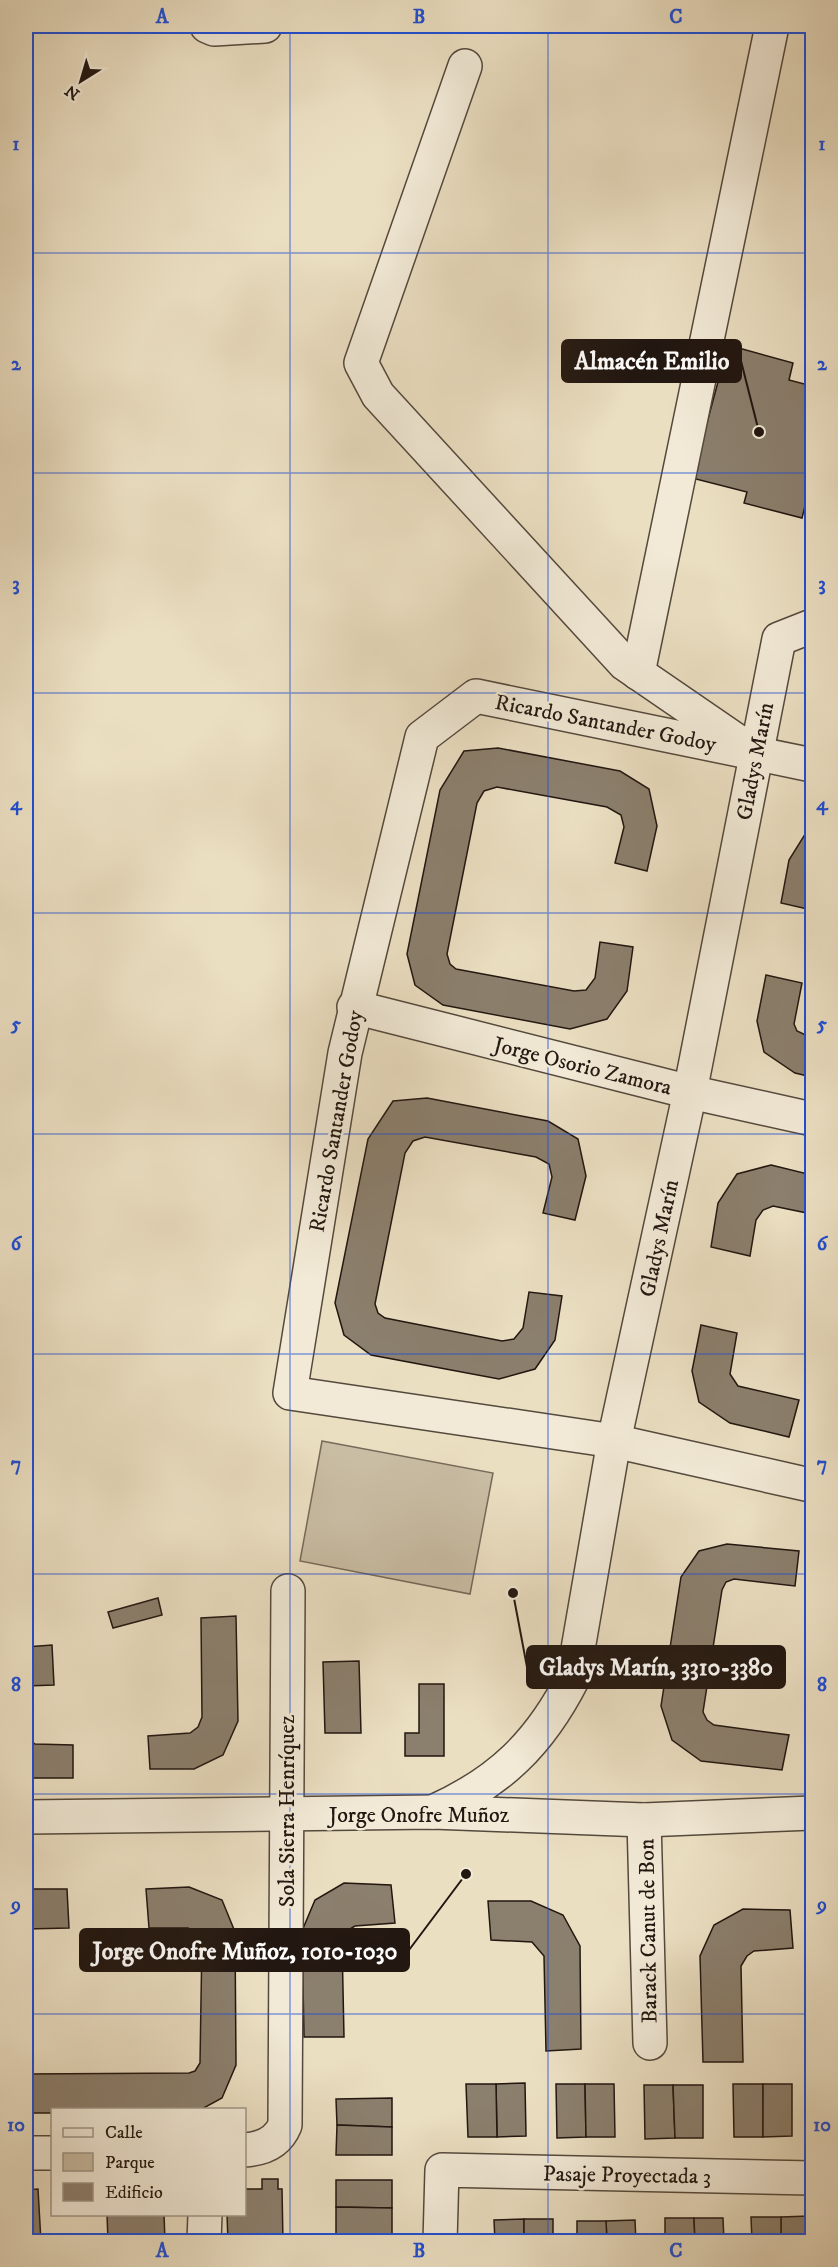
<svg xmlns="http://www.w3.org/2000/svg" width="838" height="2267" viewBox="0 0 838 2267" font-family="'IM FELL DW Pica',serif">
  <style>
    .green { fill: #c9bda4; stroke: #766a5a; stroke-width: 1.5 }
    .building { fill: #8b7f6d; stroke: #221711; stroke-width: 1.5 }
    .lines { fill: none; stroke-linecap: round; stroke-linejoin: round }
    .minor-casing { stroke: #54493d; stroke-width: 36 }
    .minor { stroke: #f2ead7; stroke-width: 33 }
    .grid { fill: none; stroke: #1d4ed8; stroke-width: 1.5; stroke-opacity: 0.55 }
    .labels { text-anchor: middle; stroke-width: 5; stroke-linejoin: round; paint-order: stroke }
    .street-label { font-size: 22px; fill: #221711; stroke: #f2ead7 }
    .leader { fill: none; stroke: #221711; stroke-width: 2 }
    .callout-dot { fill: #221711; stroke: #f2ead7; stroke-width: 2 }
    .callout { fill: #221711; stroke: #221711; stroke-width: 2 }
    .callout-label { font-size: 24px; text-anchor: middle; font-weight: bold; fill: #fff }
    .neatline { fill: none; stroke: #1d4ed8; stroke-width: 2 }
    .grid-label { font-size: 20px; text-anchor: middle; font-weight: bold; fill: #1d4ed8 }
  </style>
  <rect width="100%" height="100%" fill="#ebdfc2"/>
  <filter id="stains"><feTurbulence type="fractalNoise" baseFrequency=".00333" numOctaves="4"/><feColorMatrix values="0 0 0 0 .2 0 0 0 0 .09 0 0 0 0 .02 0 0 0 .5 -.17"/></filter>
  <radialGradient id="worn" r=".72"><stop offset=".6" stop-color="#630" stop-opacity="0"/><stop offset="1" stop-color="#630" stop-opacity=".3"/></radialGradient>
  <polygon class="green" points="322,1441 493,1473 470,1594 300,1561"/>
  <g class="building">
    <polygon points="728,345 793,363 789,380 812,386 812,508 805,506 802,518 744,503 747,492 692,478"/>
    <polygon points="498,748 620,771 649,789 657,826 647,871 615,863 624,827 621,815 607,807 497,787 484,791 477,803 447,954 450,964 456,969 574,991 586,990 595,978 600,942 633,947 627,991 607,1019 570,1029 443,1005 415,985 407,954 440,790 464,751"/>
    <polygon points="812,829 812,910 781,903 789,860 807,831"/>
    <polygon points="766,975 802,983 794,1024 797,1031 812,1038 812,1077 795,1073 764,1052 757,1021"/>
    <polygon points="427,1098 548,1121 578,1139 586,1176 575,1220 543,1213 552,1177 549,1164 536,1157 425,1137 413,1141 405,1153 375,1304 378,1313 385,1318 502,1341 514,1339 523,1328 529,1292 562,1296 555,1340 535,1369 499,1379 371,1355 344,1335 335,1303 368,1139 393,1101"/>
    <polygon points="771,1165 812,1175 812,1214 773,1206 763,1210 756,1220 750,1256 711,1247 718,1203 737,1174"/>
    <polygon points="701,1325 737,1333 730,1374 738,1386 799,1400 789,1437 730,1423 699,1402 692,1371"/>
    <polygon points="727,1544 799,1551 795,1586 734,1579 726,1582 722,1590 703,1712 707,1720 714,1725 789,1735 782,1770 701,1761 672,1740 661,1706 681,1577 699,1551"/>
    <polygon points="158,1598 162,1615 113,1628 108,1612"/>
    <polygon points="236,1616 238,1721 223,1755 194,1769 150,1769 148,1736 190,1733 198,1727 202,1717 201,1618"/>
    <polygon points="52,1645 54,1685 26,1686 26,1647"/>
    <polygon points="359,1661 361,1733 325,1733 323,1662"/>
    <polygon points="419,1684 444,1684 444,1756 405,1756 405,1733 419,1733"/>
    <polygon points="26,1737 35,1744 73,1745 73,1778 26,1778"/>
    <polygon points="344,1883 391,1885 395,1923 355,1926 348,1930 342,1941 344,2037 304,2037 302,1931 315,1900"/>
    <polygon points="189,1887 222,1900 235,1932 236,2065 222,2098 200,2110 52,2110 52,2113 26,2113 26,2074 189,2073 195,2071 200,2063 202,1939 198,1933 188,1928 149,1928 146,1889"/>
    <polygon points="26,1889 67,1889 69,1928 26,1929"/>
    <polygon points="488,1901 531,1901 563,1915 580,1946 581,2049 546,2051 544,1956 532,1942 491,1940"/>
    <polygon points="743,1909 790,1910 793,1948 754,1951 747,1956 741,1966 743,2062 703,2062 700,1956 714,1925"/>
    <polygon points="525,2083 526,2136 497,2137 496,2084"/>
    <polygon points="466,2084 496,2084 497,2137 468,2137"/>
    <polygon points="556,2084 585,2084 586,2137 557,2138"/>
    <polygon points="585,2084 614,2084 615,2137 586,2137"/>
    <polygon points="733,2084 763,2084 763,2137 734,2137"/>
    <polygon points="763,2084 792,2084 792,2136 763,2137"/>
    <polygon points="644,2085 673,2085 675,2138 645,2139"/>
    <polygon points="673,2085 703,2085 703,2138 675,2138"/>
    <polygon points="392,2098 392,2127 337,2125 336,2099"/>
    <polygon points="337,2125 392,2127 392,2155 336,2155"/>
    <polygon points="262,2179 278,2179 278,2189 282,2189 283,2242 228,2242 227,2214 244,2214 244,2189 262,2189"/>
    <polygon points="336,2180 392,2180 392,2208 336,2207"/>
    <polygon points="38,2189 41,2242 26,2242 26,2190"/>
    <polygon points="336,2207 392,2208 392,2237 336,2236"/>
    <polygon points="107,2214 164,2214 165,2242 108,2242"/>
    <polygon points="809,2216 810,2242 781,2242 781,2217"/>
    <polygon points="751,2217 781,2217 781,2242 752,2242"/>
    <polygon points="665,2218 694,2218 695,2242 665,2242"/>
    <polygon points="694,2218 723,2218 724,2242 695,2242"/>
    <polygon points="524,2219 524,2242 495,2242 494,2220"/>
    <rect x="524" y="2219" width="29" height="23"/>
    <polygon points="635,2220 636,2242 607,2242 606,2221"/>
    <polygon points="577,2221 606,2221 607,2242 577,2242"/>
  </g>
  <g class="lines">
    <defs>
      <g id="minor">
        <polyline points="207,26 214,29 265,26"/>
        <polyline points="465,66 361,363 378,395 625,664 743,745"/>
        <polyline points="638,673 772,26"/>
        <polyline points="354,1007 690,1092 812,1119"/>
        <polyline points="810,1485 614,1441 290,1393 345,1053 422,737 476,696 812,765"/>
        <path d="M433 1812C500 1782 540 1743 573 1678L614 1441 690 1092 779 639 812 626"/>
        <polyline points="26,1817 433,1812 644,1820 812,1813"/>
        <polyline points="644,1820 650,2043"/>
        <path d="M244 2150C263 2149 278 2142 285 2125L288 1591"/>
        <polyline points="26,2153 52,2153"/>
        <polyline points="204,2242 205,2214"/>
        <polyline points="440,2242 442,2170 812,2178"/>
      </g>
    </defs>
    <use href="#minor" class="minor-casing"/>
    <use href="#minor" class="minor"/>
  </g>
  <path class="grid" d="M290 26V2242M548 26V2242M26 253H812M26 473H812M26 693H812M26 913H812M26 1134H812M26 1354H812M26 1574H812M26 1794H812M26 2014H812"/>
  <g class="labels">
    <g class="street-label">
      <text transform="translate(606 722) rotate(11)" y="8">Ricardo Santander Godoy</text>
      <text transform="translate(754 761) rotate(-79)" y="8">Gladys Marín</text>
      <text transform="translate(583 1065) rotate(14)" y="8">Jorge Osorio Zamora</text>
      <text transform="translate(335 1121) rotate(-80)" y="8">Ricardo Santander Godoy</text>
      <text transform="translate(658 1238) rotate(-78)" y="8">Gladys Marín</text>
      <text transform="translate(286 1811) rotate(-90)" y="8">Sola Sierra Henríquez</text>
      <text x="419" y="1822">Jorge Onofre Muñoz</text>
      <text transform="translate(647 1931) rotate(-91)" y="8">Barack Canut de Bon</text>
      <text transform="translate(627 2174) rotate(1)" y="8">Pasaje Proyectada 3</text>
    </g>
  </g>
  <path class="leader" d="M759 432L741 361M513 1593L527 1667M466 1874L409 1950"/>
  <g class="callout-dot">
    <circle cx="759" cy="432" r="6"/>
    <circle cx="513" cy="1593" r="6"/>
    <circle cx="466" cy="1874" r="6"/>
  </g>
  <g class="callout">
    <rect x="562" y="340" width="179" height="42" rx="6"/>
    <rect x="527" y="1646" width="258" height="42" rx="6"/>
    <rect x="80" y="1929" width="329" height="42" rx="6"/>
  </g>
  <g class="callout-label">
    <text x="652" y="369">Almacén Emilio</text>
    <text x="656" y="1675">Gladys Marín, 3310-3380</text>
    <text x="245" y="1959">Jorge Onofre Muñoz, 1010-1030</text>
  </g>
  <rect width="838" height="2267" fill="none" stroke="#ebdfc2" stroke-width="66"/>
  <rect x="51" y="2108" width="195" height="108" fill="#f2ead7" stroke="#9f9688" stroke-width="1.5"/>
  <rect x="63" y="2128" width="30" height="9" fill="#f2ead7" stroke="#9f9688" stroke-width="1.5"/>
  <text x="105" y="2138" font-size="18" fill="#221711">Calle</text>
  <rect x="63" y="2153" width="30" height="18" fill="#c9bda4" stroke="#9f9688" stroke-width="1.5"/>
  <text x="105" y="2168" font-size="18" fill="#221711">Parque</text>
  <rect x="63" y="2183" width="30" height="18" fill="#8b7f6d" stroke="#9f9688" stroke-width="1.5"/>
  <text x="105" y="2198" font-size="18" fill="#221711">Edificio</text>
  <g transform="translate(81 81) rotate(217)" stroke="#f2ead7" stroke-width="4.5" paint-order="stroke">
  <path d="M0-4.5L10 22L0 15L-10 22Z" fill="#221711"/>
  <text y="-9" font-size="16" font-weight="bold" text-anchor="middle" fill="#221711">N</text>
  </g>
  <rect x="33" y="33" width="772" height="2201" class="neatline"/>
  <g class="grid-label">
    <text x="162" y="23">A</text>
    <text x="419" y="23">B</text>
    <text x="676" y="23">C</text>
    <text x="16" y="150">1</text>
    <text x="822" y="150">1</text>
    <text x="16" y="370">2</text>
    <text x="822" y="370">2</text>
    <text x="16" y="590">3</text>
    <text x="822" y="590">3</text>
    <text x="16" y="810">4</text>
    <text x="822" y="810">4</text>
    <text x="16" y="1030">5</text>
    <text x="822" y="1030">5</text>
    <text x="16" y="1250">6</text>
    <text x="822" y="1250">6</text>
    <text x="16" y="1470">7</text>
    <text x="822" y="1470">7</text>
    <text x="16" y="1691">8</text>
    <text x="822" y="1691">8</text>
    <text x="16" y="1911">9</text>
    <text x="822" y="1911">9</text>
    <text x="16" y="2131">10</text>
    <text x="822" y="2131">10</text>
    <text x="162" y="2257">A</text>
    <text x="419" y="2257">B</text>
    <text x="676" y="2257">C</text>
  </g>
  <rect width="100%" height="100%" filter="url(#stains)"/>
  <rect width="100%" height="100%" fill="url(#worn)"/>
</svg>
